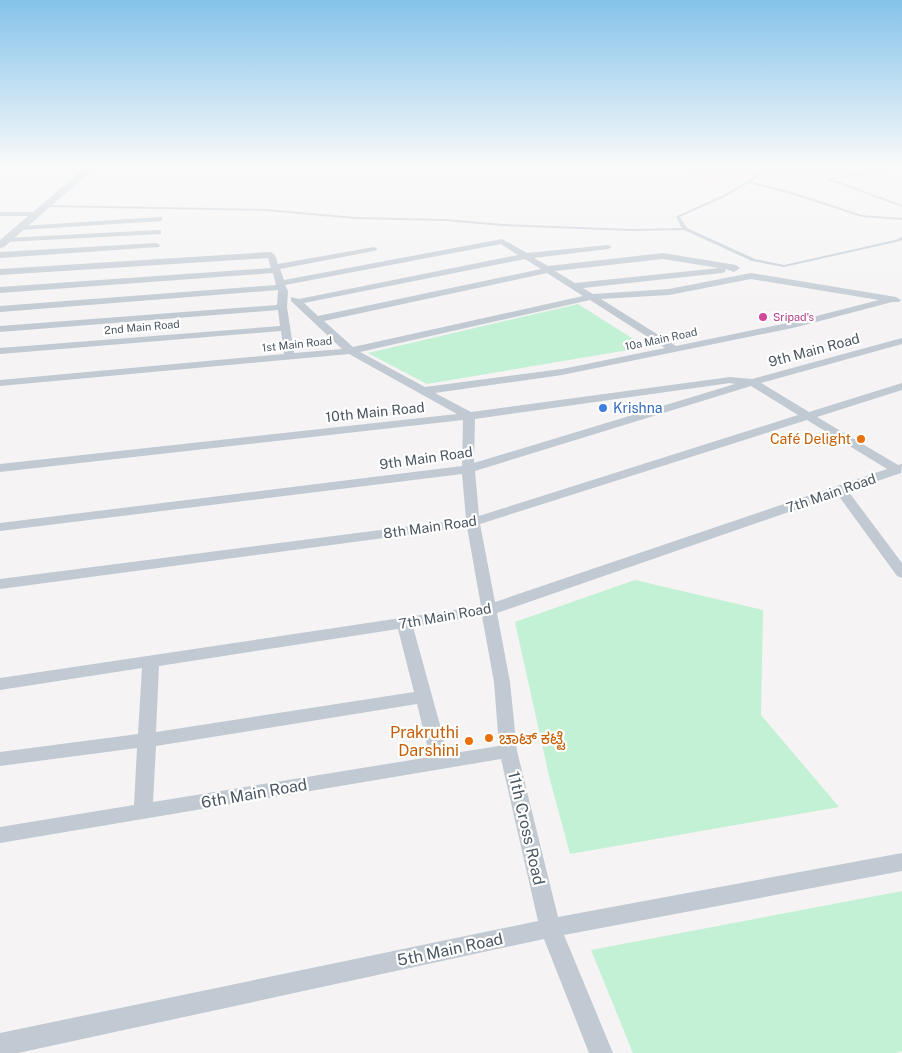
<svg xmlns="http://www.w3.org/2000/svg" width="902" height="1053" viewBox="0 0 902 1053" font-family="'Public Sans','Noto Sans Kannada',sans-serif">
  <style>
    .medical { fill: #fce8e6 }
    .green { fill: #c3f1d5 }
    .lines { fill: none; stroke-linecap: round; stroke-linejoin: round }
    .service { fill: #c1cad2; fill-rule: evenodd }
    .minor { fill: #c1cad2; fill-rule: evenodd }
    .tertiary { fill: #c1cad2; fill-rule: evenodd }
    .hotel-dot { fill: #d1479c; stroke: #fff; stroke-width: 2 }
    .shop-dot { fill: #3f7fe0; stroke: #fff; stroke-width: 2 }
    .food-dot { fill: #e8710a; stroke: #fff; stroke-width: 2 }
    .labels { text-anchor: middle; stroke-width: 4.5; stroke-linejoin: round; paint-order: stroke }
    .far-hotel-label { font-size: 11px; fill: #b23c85; stroke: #fff; text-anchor: start }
    .far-street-label { font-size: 11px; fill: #4a5661; stroke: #fff }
    .street-label { font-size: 14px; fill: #4a5661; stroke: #fff }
    .shop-label { font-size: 14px; fill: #366cbe; stroke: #fff; text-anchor: start }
    .food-label { font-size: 14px; fill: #c56008; stroke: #fff; text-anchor: end }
    .near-food-label { font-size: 16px; fill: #c56008; stroke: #fff; text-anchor: end }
    .near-street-label { font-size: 16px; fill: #4a5661; stroke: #fff }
  </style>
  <rect width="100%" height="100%" fill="#f5f3f3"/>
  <polygon class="medical" points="673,166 891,166 832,175 707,182"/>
  <g class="green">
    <polygon points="578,304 646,347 427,384 368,353"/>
    <polygon points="635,580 763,610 761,715 839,807 570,854 549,776 515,622"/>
    <polygon points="902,891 902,1051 895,1053 633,1053 591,950"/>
  </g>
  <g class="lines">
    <g class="service">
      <polygon points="768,166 772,166 752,182 789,191 862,215 902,218 902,220 862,217 787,193 749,183 725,197 680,217 687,228 755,259 784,265 895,240 902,237 902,240 896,242 784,267 752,261 684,230 632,231 503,226 445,221 355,219 266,211 47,207 45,206 47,205 266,209 355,217 445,219 503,224 632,229 682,228 676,217 677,216 723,195 748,181"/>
      <polygon points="902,167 902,169 832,179 902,205 902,207 826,179"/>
    </g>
    <g class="minor">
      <polygon points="0,212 38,212 42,214 38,216 0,216"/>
      <polygon points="159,217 162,217 162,221 22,230 18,228 22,226"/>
      <polygon points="158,230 161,230 161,234 6,242 2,240 6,238"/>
      <path d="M502 239 527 253 608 245 612 247 608 249 534 258 548 266 663 253 736 265 740 268 734 272 726 269 725 272 722 273 583 288 593 294 669 289 751 273 896 297 901 300 899 302H892L797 327 562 375 435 393 471 412 730 377 752 379 902 338V344L761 383 809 412 902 383V390L817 417 898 465 902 464 901 473 848 491 902 563V578L897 576 838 495 497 613 510 682 517 751 558 917 902 853V871L564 935 613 1053H589L544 939 18 1053H0V1033L538 921 501 759 0 843V827L134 805 137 748 0 766V752L138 734 142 668 0 690V678L481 606 467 527 0 589V579L466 519 462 474 0 531V523L462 466 463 420 0 472V464L457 414 349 354 0 386V380L284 354 281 331 0 354V348L280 326 278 310 0 332V326L277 305 278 290 0 312V306L276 285 273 273 0 293V287L271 268 268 258 0 275V269L271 252 275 255 278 264 374 247 378 249 374 251 280 269 284 280ZM501 244 518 255 299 299 291 297V301L342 349 294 353 287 307 288 291 285 285ZM525 259 541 269 318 316 304 303ZM663 259 719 268 575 283 555 271ZM547 273 583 296 353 347 324 321ZM751 279 879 300 797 321 676 346 601 299 669 295ZM590 300 665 348 562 369 425 387 360 352ZM730 383 735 384 474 463 475 419ZM751 386 798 415 479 516 475 471ZM807 420 887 469 495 602 480 524ZM482 616 494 682 499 746 448 754 413 627ZM398 629 414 692 156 732 159 666ZM417 704 430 757 153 802 156 746Z"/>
      <polygon points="156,243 160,245 159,247 0,258 0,252"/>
    </g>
    <polygon class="tertiary" points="90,166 100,166 82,179 4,247 0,248 0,240 76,175"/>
  </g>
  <linearGradient id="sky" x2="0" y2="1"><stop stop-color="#85c3ea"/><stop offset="0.53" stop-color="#fafafa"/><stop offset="1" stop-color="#fafafa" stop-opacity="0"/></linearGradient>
  <rect width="902" height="314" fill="url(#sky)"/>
  <circle class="hotel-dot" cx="763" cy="317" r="5"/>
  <circle class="shop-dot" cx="603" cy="408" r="5"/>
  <g class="food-dot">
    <circle cx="861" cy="439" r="5"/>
    <circle cx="489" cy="738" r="5"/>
    <circle cx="469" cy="741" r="5"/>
  </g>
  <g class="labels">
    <g class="far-hotel-label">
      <text x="773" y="321">Sripad's</text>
    </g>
    <g class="far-street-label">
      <text transform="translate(142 327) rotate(-5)" y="4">2nd Main Road</text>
      <text transform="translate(661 339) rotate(-12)" y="4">10a Main Road</text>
      <text transform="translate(297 344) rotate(-6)" y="4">1st Main Road</text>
    </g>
    <g class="street-label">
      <text transform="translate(814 350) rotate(-15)" y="5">9th Main Road</text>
      <text transform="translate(375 412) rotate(-6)" y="5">10th Main Road</text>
      <text transform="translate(426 458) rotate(-8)" y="5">9th Main Road</text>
      <text transform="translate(831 493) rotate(-19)" y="5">7th Main Road</text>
      <text transform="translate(430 527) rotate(-8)" y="5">8th Main Road</text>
      <text transform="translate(445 616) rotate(-10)" y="5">7th Main Road</text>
    </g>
    <g class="shop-label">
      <text x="613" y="413">Krishna</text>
    </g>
    <g class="food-label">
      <text x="851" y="444">Café Delight</text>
    </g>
    <g class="near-food-label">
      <text x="459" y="738">Prakruthi<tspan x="459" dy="18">Darshini</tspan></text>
      <text x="499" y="744" text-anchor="start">ಚಾಟ್ ಕಟ್ಟೆ</text>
    </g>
    <g class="near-street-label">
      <text transform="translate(254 793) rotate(-10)" y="6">6th Main Road</text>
      <text transform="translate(527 828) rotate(77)" y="6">11th Cross Road</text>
      <text transform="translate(450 949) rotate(-12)" y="6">5th Main Road</text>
    </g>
  </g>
</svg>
